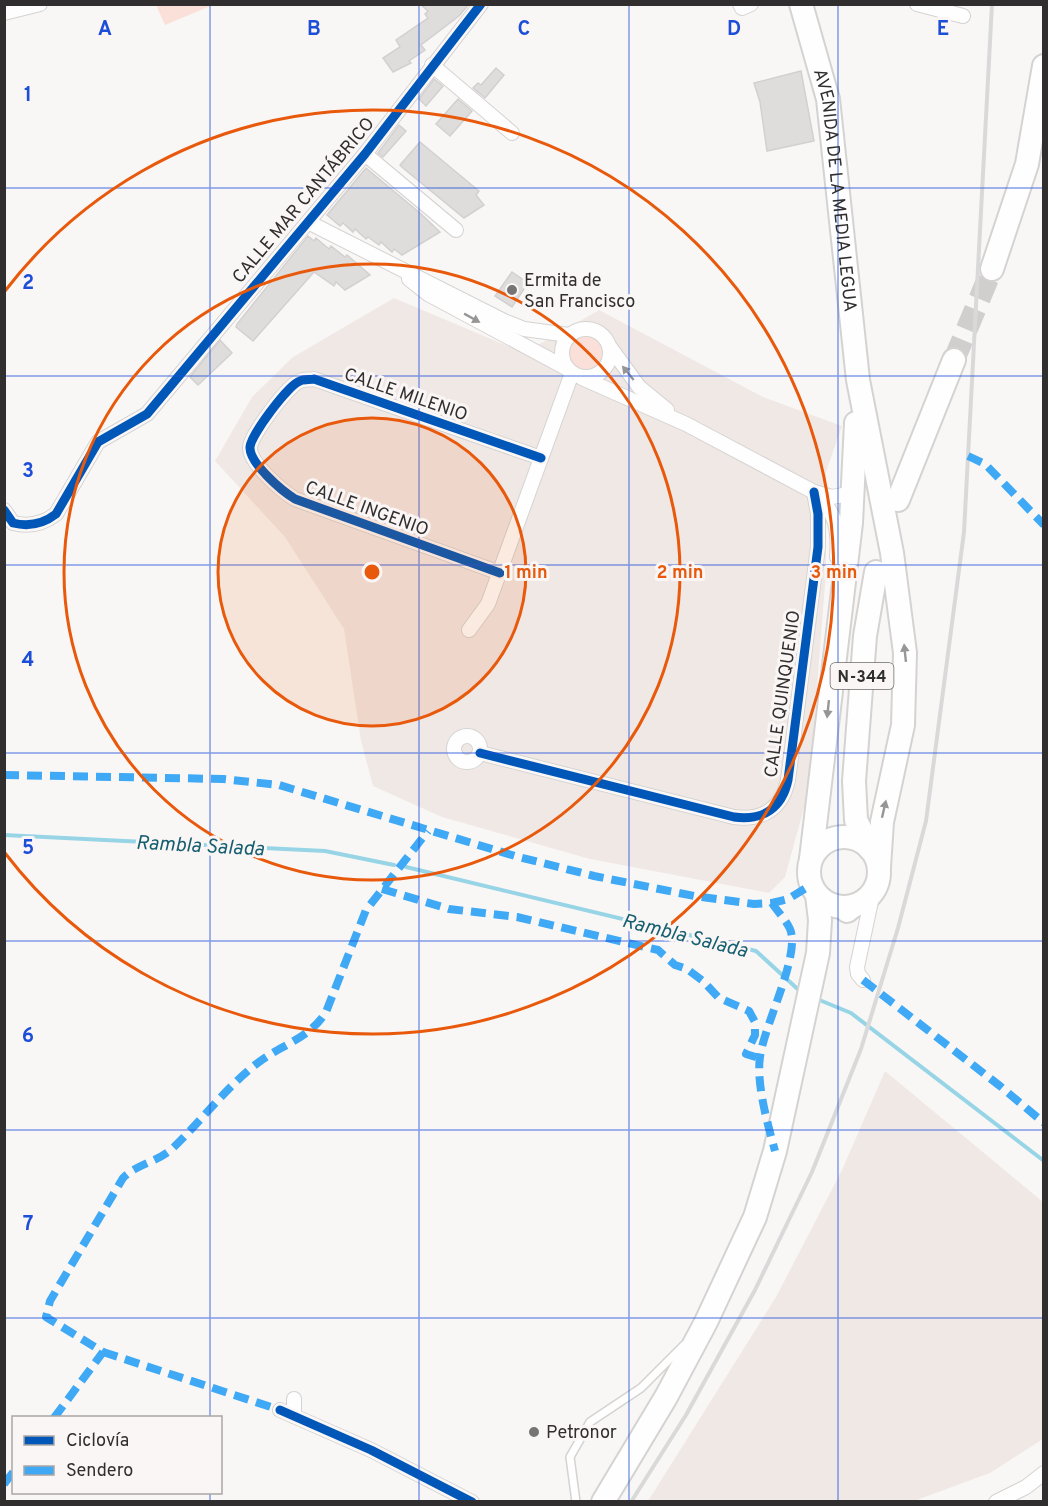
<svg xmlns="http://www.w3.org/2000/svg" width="1048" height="1506" viewBox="0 0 1048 1506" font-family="Overpass,sans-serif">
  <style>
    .built { fill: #f0e8e5 }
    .green { fill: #fae0d8 }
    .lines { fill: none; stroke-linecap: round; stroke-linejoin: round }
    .stream { stroke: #97d5e6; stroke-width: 4 }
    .building { fill: #dedddc; stroke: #d2d0d0; stroke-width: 1.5 }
    .trunk-tunnel { stroke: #d1cfce; stroke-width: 22; stroke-dasharray: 22 11; stroke-linecap: butt }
    .service-casing { stroke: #d5d3d2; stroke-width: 10 }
    .minor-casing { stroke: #d5d3d2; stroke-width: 16 }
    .primary-casing { stroke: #d5d3d2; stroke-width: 26 }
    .trunk-casing { stroke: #d5d3d2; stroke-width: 26 }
    .service { stroke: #fefefe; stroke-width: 7 }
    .minor { stroke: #fefefe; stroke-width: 14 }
    .primary { stroke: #fefefe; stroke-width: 22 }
    .trunk { stroke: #fefefe; stroke-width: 22 }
    .rail { stroke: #dad9d9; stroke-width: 4 }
    .quiet { stroke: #3fa9f5; stroke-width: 8; stroke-dasharray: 15 8; stroke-linecap: butt }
    .cycleway-casing { stroke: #faf6f5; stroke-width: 13 }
    .cycleway { stroke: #0057b8; stroke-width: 9 }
    .oneway { fill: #979696 }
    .grid { fill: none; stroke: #1d4ed8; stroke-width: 1.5; stroke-opacity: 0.55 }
    .ring { fill: none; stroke: #e8590c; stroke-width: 3 }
    .poi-dot { fill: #767474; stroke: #faf6f5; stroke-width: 2 }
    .labels { text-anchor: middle; stroke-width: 6; stroke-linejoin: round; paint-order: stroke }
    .shield { fill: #faf6f5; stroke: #6d6a6a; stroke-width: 1.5 }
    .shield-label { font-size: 16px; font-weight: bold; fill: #302e2e }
    .street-label { font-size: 18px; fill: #302e2e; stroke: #faf6f5 }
    .poi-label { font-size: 18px; fill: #302e2e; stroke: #faf6f5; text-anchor: start }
    .water-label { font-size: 20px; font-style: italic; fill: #155f70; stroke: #faf6f5 }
    .grid-label { font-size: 20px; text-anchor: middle; font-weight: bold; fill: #1d4ed8; stroke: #faf6f5; stroke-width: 6; stroke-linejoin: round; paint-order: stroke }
    .centre { fill: #e8590c; stroke: #faf6f5; stroke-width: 3 }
    .ring-label { font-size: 18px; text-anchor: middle; font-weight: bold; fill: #e8590c; stroke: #faf6f5; stroke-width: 6; stroke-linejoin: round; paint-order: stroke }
  </style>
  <rect width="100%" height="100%" fill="#f9f7f6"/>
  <g class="built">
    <polygon points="394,298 524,353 599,310 763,397 842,426 826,472 826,572 809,790 785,877 769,893 590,859 442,817 373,786 361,741 344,629 285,537 215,461 252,397 293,357"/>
    <polygon points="885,1071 1043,1202 1043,1439 990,1473 914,1501 648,1501 776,1297 842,1170"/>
  </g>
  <g class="green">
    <polygon points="156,5 213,5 165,25"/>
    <circle cx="586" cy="353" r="21"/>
  </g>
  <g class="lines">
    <g class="stream">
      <polyline points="4,835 325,851 394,865"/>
      <polyline points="406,867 756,951 802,993"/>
      <polyline points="817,999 851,1013 1044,1161"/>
    </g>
  </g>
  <g class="building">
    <polygon points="420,4 469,4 459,16 421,45 425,50 409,61 411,63 393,72 383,58 400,47 396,40 428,18 425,14 428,11"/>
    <polygon points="496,68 504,75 485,98 473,88 478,83 481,85"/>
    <polygon points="801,71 814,141 767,151 760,102 754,83"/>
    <polygon points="434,79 443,86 426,106 419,99"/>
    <polygon points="458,99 472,111 450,136 436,124"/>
    <polygon points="399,125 406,131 383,157 378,153"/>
    <polygon points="420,142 479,191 476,195 484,205 464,218 403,168 400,165"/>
    <polygon points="366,168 420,213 440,232 402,255 394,249 392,252 381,242 379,245 368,237 366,239 355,229 353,232 343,223 340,226 327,215"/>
    <polygon points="308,236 314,241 316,238 329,249 331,246 345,257 347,255 370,275 345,290 336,282 334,286 314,272 253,341 236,327 237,324"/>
    <polygon points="512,272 528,283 512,307 495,296"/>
    <polygon points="220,340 232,353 198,385 190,377"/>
  </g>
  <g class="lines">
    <polyline class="trunk-tunnel" points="954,360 992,269"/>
    <defs>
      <polyline id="service" points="576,1502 570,1457 590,1422 641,1388 684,1345"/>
      <g id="minor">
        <polyline points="740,4 742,8 751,4"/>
        <polyline points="917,4 963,16"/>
        <polyline points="4,13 40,4"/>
        <polyline points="432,65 512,133"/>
        <polyline points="365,154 456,230"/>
        <polyline points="308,222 504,321 524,329 569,335"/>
        <polyline points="409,279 428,294 566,368"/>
        <circle cx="586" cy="353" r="24"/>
        <polyline points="610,347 639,387 667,410"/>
        <polyline points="582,378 686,424 814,492 832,497 854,493"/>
        <path d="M816 493C836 513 839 529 837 557"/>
        <path d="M4 510 13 523C29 527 43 524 56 514L98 442 147 414 365 154 481 4"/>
        <path d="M500 573 295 499C282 491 249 463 250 447 251 435 288 385 300 381 304 379 310 380 314 379L541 458"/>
        <polyline points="469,630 488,604 572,373"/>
        <circle cx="467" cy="749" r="13"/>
        <path d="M480 753 734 817C763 821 782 808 788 780L818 547V514L814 492"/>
        <polyline points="863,980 858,974 857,967 873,892"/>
        <polyline points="280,1410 371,1450 472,1502"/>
        <polyline points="294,1416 294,1399"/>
        <polyline points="996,1502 1026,1487 1044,1473"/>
      </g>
      <g id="primary">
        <path id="s1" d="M801 4 828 99 858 380 892 553 905 653 903 725 882 822 879 867"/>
        <polyline points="811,859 851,523 856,423"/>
        <polyline points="847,911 852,907"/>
      </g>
      <g id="trunk">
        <polyline points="992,269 1027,164 1044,66"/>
        <polyline points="898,500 954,360"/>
        <circle cx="844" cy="872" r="35"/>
        <polyline points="870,849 856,820 854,781 865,636 876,572"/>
        <polyline points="603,1502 666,1397 706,1322 755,1217 775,1151 818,953 820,920 817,895"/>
      </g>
    </defs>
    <use href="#service" class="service-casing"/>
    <use href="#minor" class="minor-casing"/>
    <use href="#primary" class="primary-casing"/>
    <use href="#trunk" class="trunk-casing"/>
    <use href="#service" class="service"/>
    <use href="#minor" class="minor"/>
    <use href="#primary" class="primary"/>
    <use href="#trunk" class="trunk"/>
    <polyline class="rail" points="631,1502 686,1415 755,1290 812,1172 861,1049 898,928 926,821 964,532 992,4"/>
    <g class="quiet">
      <polyline points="968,456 985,464 1044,525"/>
      <polyline points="4,775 223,779 279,785 515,856 594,876 694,896 754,904 772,903 788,899 811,885"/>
      <polyline points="382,889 449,909 517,917 658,950 675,965 687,969 703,981 719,998 749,1011 755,1022 755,1035 746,1054 759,1058"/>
      <path d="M772 903C777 911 786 920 790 929 801 955 764 1025 760 1057 756 1084 768 1125 775 1151"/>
      <polyline points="863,980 1000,1086 1044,1123"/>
      <polyline points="103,1352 280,1410"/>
      <path d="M54 1418 103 1352 46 1317 50 1301 123 1178C138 1163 159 1162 174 1147 203 1119 227 1086 259 1062 281 1045 310 1038 326 1012L366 910 428 831"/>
      <polyline points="4,1484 14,1471"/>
    </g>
    <defs>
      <g id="cycleway">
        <path d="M4 510 13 523C29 527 43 524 56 514L98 442 147 414 365 154 481 4"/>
        <path d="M500 573 295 499C282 491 249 463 250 447 251 435 288 385 300 381 304 379 310 380 314 379L541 458"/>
        <path d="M480 753 734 817C763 821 782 808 788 780L818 547V514L814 492"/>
        <polyline points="280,1410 371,1450 472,1502"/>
      </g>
    </defs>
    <use href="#cycleway" class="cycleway-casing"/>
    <use href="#cycleway" class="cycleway"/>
  </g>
  <defs><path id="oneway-solid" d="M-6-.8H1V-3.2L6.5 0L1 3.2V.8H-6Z" transform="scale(1.5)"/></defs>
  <g class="oneway">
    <use href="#oneway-solid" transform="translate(472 318) rotate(29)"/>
    <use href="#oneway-solid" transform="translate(628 373) rotate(-129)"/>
    <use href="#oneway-solid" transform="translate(905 653) rotate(-96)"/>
    <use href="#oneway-solid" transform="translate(828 709) rotate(96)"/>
    <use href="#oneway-solid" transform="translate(884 809) rotate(-77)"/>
  </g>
  <path class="grid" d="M210 4V1418M419 4V1502M629 4V1502M838 4V1502M4 188H1044M4 376H1044M4 565H1044M4 753H1044M4 941H1044M4 1130H1044M4 1318H1044M210 1492V1502"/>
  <circle cx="372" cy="572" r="154" fill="#e8590c" fill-opacity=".12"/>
  <g class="ring">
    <circle cx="372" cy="572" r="154"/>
    <circle cx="372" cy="572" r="308"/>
    <path d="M5 291A462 462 0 1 1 5 853"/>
  </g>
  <g class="poi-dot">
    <circle cx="512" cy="290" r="6"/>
    <circle cx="534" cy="1432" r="6"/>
  </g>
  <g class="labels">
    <rect class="shield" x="830.5" y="663" width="63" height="26" rx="4.5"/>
    <g class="shield-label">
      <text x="862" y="682">N-344</text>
    </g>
    <g class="street-label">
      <text dy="6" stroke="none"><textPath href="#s1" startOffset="190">AVENIDA DE LA MEDIA LEGUA</textPath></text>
      <text transform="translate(303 200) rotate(-50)" y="6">CALLE MAR CANTÁBRICO</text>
      <text transform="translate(406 394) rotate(19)" y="6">CALLE MILENIO</text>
      <text transform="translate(367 508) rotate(20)" y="6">CALLE INGENIO</text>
      <text transform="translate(782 694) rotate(-82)" y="6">CALLE QUINQUENIO</text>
    </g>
    <g class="poi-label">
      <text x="524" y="286">Ermita de<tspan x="524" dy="21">San Francisco</tspan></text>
      <text x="546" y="1438">Petronor</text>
    </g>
    <g class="water-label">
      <text transform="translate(200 845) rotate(3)" y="7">Rambla Salada</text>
      <text transform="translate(685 935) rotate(14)" y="7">Rambla Salada</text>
    </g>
  </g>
  <g class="grid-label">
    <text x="105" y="35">A</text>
    <text x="314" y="35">B</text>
    <text x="524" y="35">C</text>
    <text x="734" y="35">D</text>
    <text x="943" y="35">E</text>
    <text x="28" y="101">1</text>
    <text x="28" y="289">2</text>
    <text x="28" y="477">3</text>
    <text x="28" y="666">4</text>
    <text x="28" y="854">5</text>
    <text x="28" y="1042">6</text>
    <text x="28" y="1230">7</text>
  </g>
  <circle cx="372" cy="572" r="9" class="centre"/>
  <g class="ring-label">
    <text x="526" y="578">1 min</text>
    <text x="680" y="578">2 min</text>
    <text x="834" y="578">3 min</text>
  </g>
  <rect width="1048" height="1506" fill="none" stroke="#302e2e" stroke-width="12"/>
  <rect x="12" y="1416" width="210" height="78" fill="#faf6f5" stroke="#a9a6a5" stroke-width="1.5"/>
  <rect x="24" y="1436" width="30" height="9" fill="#0057b8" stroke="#a9a6a5" stroke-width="1.5"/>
  <text x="66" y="1446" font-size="18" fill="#302e2e">Ciclovía</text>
  <rect x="24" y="1466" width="30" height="9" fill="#3fa9f5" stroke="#a9a6a5" stroke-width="1.5"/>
  <text x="66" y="1476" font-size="18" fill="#302e2e">Sendero</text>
</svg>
